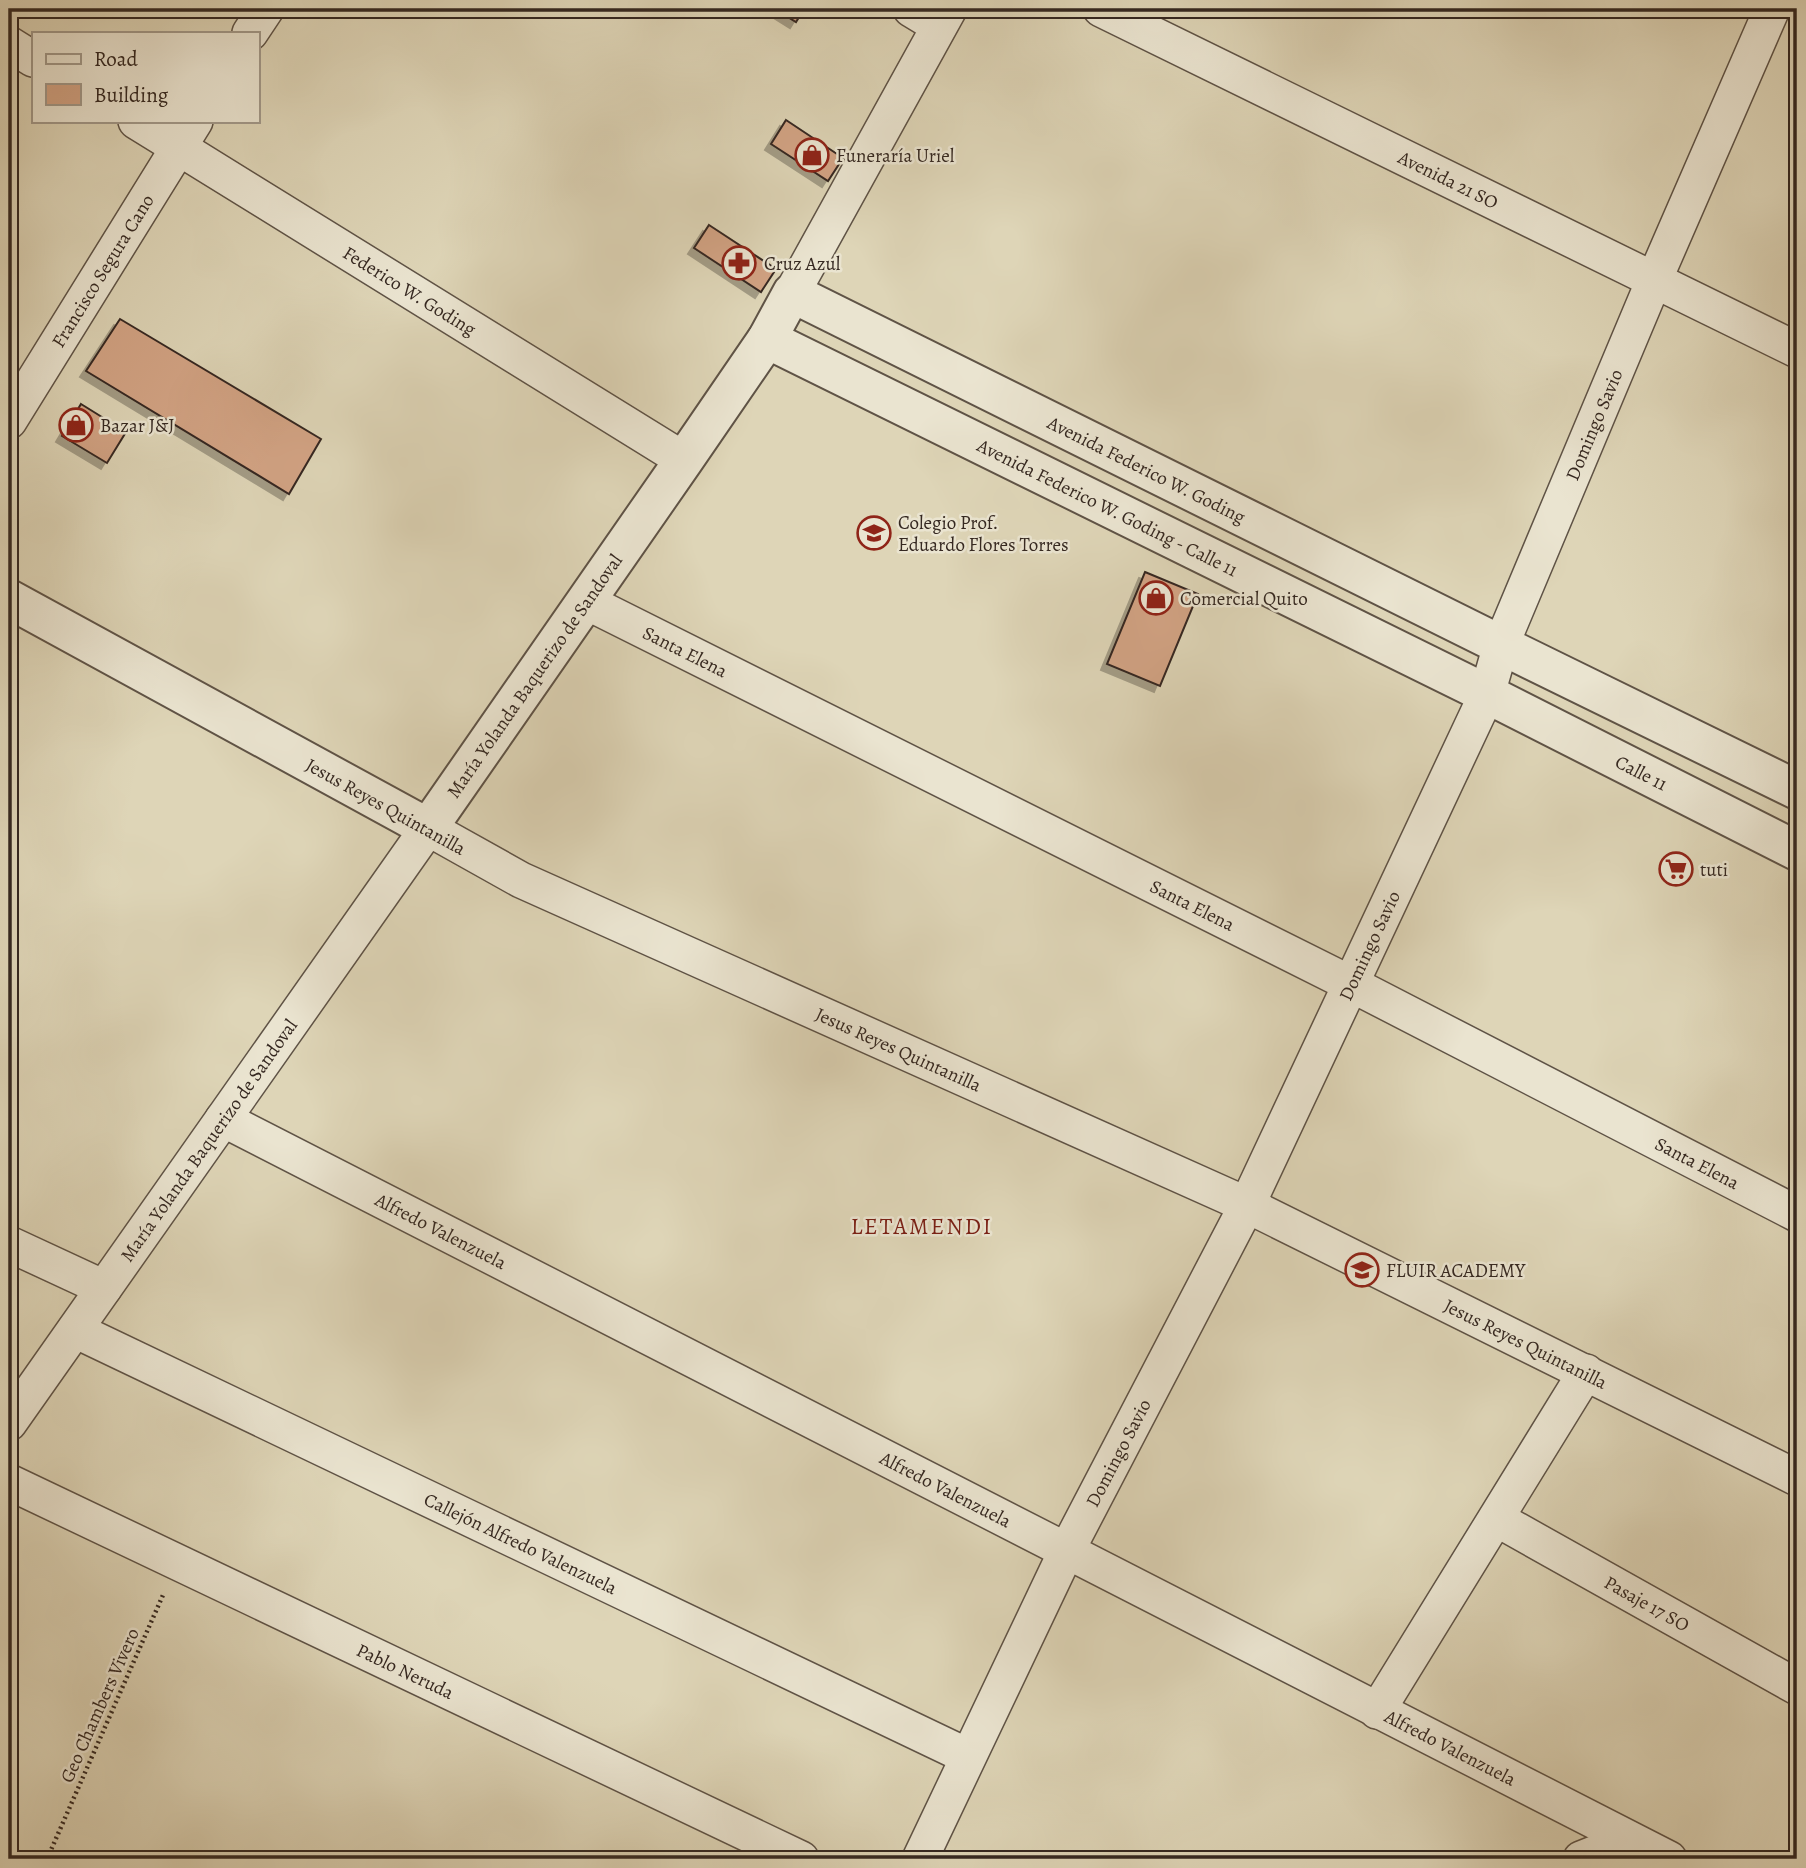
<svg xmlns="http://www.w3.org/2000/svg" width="1806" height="1868" viewBox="0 0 1806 1868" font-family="Alegreya,serif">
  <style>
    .building { fill: #d2a384; stroke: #352821; stroke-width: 2; filter: url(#shadow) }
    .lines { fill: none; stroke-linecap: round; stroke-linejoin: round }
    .minor-casing { stroke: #5f5346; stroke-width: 38 }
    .tertiary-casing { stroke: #5f5346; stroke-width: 42 }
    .path { stroke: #352821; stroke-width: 4.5; stroke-dasharray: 2 3.5; stroke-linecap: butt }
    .minor { stroke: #eae4d0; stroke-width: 35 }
    .tertiary { stroke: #eae4d0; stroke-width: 38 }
    .labels { text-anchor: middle; stroke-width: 5; stroke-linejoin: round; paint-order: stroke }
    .poi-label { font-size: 19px; fill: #352821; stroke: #eae4d0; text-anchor: start }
    .street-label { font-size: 19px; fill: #352821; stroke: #eae4d0 }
    .quarter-label { font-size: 23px; letter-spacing: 2px; fill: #7a1f14; stroke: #eae4d0 }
  </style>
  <defs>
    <filter id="shadow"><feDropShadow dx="-6" dy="6" stdDeviation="0" flood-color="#0004"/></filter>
  </defs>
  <rect width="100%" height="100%" fill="#ded5b7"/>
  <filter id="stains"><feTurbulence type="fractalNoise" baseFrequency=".00286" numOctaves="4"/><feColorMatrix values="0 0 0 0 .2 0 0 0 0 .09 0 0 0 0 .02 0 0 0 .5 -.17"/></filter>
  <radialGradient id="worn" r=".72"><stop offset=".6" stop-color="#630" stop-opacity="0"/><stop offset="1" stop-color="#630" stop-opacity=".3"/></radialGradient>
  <g class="building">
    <polygon points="775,9 804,9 796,22"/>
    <polygon points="786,120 843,158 828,181 771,144"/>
    <polygon points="709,225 776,269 761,292 694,248"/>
    <polygon points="120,319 321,439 289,494 86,371"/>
    <polygon points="81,404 126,432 107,463 62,436"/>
    <polygon points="1145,572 1198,594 1160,686 1107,664"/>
  </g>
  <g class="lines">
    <defs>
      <g id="minor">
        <polyline points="911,9 939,26"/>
        <path id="s1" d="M1101 9 1797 350"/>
        <polyline points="250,33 266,9"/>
        <polyline points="9,44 33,59"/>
        <path id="s2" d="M136 121 684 460"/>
        <polyline points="792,293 949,9"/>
        <path id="s3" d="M9 421 195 121"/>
        <path id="s4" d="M587 602 1351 984 1797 1214"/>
        <path id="s5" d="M223 1119 1669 1859"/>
        <polyline points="9,1244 104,1288"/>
        <path id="s6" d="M75 1330 967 1756"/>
        <path id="s7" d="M9 1423 428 828 521 880 1247 1205 1797 1478"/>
        <path id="s8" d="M9 1482 801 1859"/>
        <path id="s9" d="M1497 1519 1797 1687"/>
        <polyline points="1377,1711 1586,1372"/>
        <path id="s10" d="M920 1859 1066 1552 1247 1205 1487 694 1501 645 1655 278 1772 9"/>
        <polyline points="1581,1859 1629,1840"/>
      </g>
      <g id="tertiary">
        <path id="s11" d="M767 339 1487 694 1797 851"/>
        <path id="s12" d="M9 599 428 828 684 460 767 339 792 293 1501 645 1797 790"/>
      </g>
    </defs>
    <use href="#minor" class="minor-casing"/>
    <use href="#tertiary" class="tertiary-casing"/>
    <polyline class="path" points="47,1859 163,1595"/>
    <use href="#minor" class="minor"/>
    <use href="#tertiary" class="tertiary"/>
  </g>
  <defs>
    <symbol id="shop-ring" viewBox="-11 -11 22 22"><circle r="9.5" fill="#eae4d0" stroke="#8f2418" stroke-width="1.5"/><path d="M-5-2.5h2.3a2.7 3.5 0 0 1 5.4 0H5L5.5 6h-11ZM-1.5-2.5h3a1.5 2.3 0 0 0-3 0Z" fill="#8f2418"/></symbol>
    <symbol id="pharmacy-ring" viewBox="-11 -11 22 22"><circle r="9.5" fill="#eae4d0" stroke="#8f2418" stroke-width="1.5"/><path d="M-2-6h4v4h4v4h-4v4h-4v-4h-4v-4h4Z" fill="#8f2418"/></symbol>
    <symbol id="school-ring" viewBox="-11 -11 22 22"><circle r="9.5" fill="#eae4d0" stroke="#8f2418" stroke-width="1.5"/><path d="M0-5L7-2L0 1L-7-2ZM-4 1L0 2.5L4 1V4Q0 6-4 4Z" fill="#8f2418"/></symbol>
    <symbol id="supermarket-ring" viewBox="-11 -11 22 22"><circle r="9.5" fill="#eae4d0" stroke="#8f2418" stroke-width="1.5"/><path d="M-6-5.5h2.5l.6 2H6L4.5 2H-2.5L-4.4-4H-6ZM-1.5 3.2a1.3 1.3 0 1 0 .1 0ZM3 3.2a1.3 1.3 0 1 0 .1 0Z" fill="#8f2418"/></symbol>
  </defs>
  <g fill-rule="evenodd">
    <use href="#shop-ring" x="793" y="136" width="38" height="38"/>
    <use href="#pharmacy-ring" x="720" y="244" width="38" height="38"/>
    <use href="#shop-ring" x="57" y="406" width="38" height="38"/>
    <use href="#school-ring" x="855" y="514" width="38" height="38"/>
    <use href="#shop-ring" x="1137" y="579" width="38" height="38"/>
    <use href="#supermarket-ring" x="1657" y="850" width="38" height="38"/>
    <use href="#school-ring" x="1343" y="1251" width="38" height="38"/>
  </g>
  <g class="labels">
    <g class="poi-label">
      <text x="836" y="162">Funeraría Uriel</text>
      <text x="764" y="270">Cruz Azul</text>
      <text x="100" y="432">Bazar J&amp;J</text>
      <text x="898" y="529">Colegio Prof.<tspan x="898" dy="22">Eduardo Flores Torres</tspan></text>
      <text x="1180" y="605">Comercial Quito</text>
      <text x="1700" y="876">tuti</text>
      <text x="1386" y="1277">FLUIR ACADEMY</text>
    </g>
    <g class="street-label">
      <text dy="7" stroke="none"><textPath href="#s1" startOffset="387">Avenida 21 SO</textPath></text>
      <text dy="7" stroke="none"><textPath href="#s3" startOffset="177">Francisco Segura Cano</textPath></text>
      <text dy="7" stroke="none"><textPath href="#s2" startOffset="322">Federico W. Goding</textPath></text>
      <text dy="7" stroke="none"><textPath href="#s10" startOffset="1586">Domingo Savio</textPath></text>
      <text dy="7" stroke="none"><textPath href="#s12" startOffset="1521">Avenida Federico W. Goding</textPath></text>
      <text dy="7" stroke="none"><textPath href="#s11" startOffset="380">Avenida Federico W. Goding - Calle 11</textPath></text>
      <text dy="7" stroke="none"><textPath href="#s4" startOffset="110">Santa Elena</textPath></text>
      <text dy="7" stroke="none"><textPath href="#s12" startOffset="663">María Yolanda Baquerizo de Sandoval</textPath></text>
      <text dy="7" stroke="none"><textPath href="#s11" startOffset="976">Calle 11</textPath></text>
      <text transform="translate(386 806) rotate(29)" y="7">Jesus Reyes Quintanilla</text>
      <text dy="7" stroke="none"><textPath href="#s4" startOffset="677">Santa Elena</textPath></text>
      <text dy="7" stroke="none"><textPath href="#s10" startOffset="1018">Domingo Savio</textPath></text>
      <text dy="7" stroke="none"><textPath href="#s7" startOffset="1248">Jesus Reyes Quintanilla</textPath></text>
      <text dy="7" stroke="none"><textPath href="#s7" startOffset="346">María Yolanda Baquerizo de Sandoval</textPath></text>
      <text dy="7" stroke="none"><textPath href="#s4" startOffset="1244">Santa Elena</textPath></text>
      <text dy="7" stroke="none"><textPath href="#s5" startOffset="245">Alfredo Valenzuela</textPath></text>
      <text dy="7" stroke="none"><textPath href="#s7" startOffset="1941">Jesus Reyes Quintanilla</textPath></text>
      <text dy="7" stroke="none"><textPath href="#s10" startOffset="452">Domingo Savio</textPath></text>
      <text dy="7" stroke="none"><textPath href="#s5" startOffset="812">Alfredo Valenzuela</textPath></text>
      <text dy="7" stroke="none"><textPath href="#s6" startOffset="494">Callejón Alfredo Valenzuela</textPath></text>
      <text dy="7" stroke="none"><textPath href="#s9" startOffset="172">Pasaje 17 SO</textPath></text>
      <text dy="7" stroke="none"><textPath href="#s8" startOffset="439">Pablo Neruda</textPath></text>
      <text transform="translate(99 1705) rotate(-66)" y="7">Geo Chambers Vivero</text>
      <text dy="7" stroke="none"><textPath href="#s5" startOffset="1379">Alfredo Valenzuela</textPath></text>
    </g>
    <g class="quarter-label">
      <text x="922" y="1234">LETAMENDI</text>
    </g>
  </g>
  <rect width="1806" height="1868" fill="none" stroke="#ded5b7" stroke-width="35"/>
  <rect x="10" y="10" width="1785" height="1847" fill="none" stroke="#352821" stroke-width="3.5"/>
  <rect x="18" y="18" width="1771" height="1833" fill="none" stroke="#352821" stroke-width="2"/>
  <rect x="32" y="32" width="228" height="91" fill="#eae4d0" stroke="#a2998a" stroke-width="2"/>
  <rect x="46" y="54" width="35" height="10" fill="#eae4d0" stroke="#a2998a" stroke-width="2"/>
  <text x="94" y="66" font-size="21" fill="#352821">Road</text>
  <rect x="46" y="84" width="35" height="21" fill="#d2a384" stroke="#a2998a" stroke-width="2"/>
  <text x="94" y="102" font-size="21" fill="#352821">Building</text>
  <rect width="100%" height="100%" filter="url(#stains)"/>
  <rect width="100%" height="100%" fill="url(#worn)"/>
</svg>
